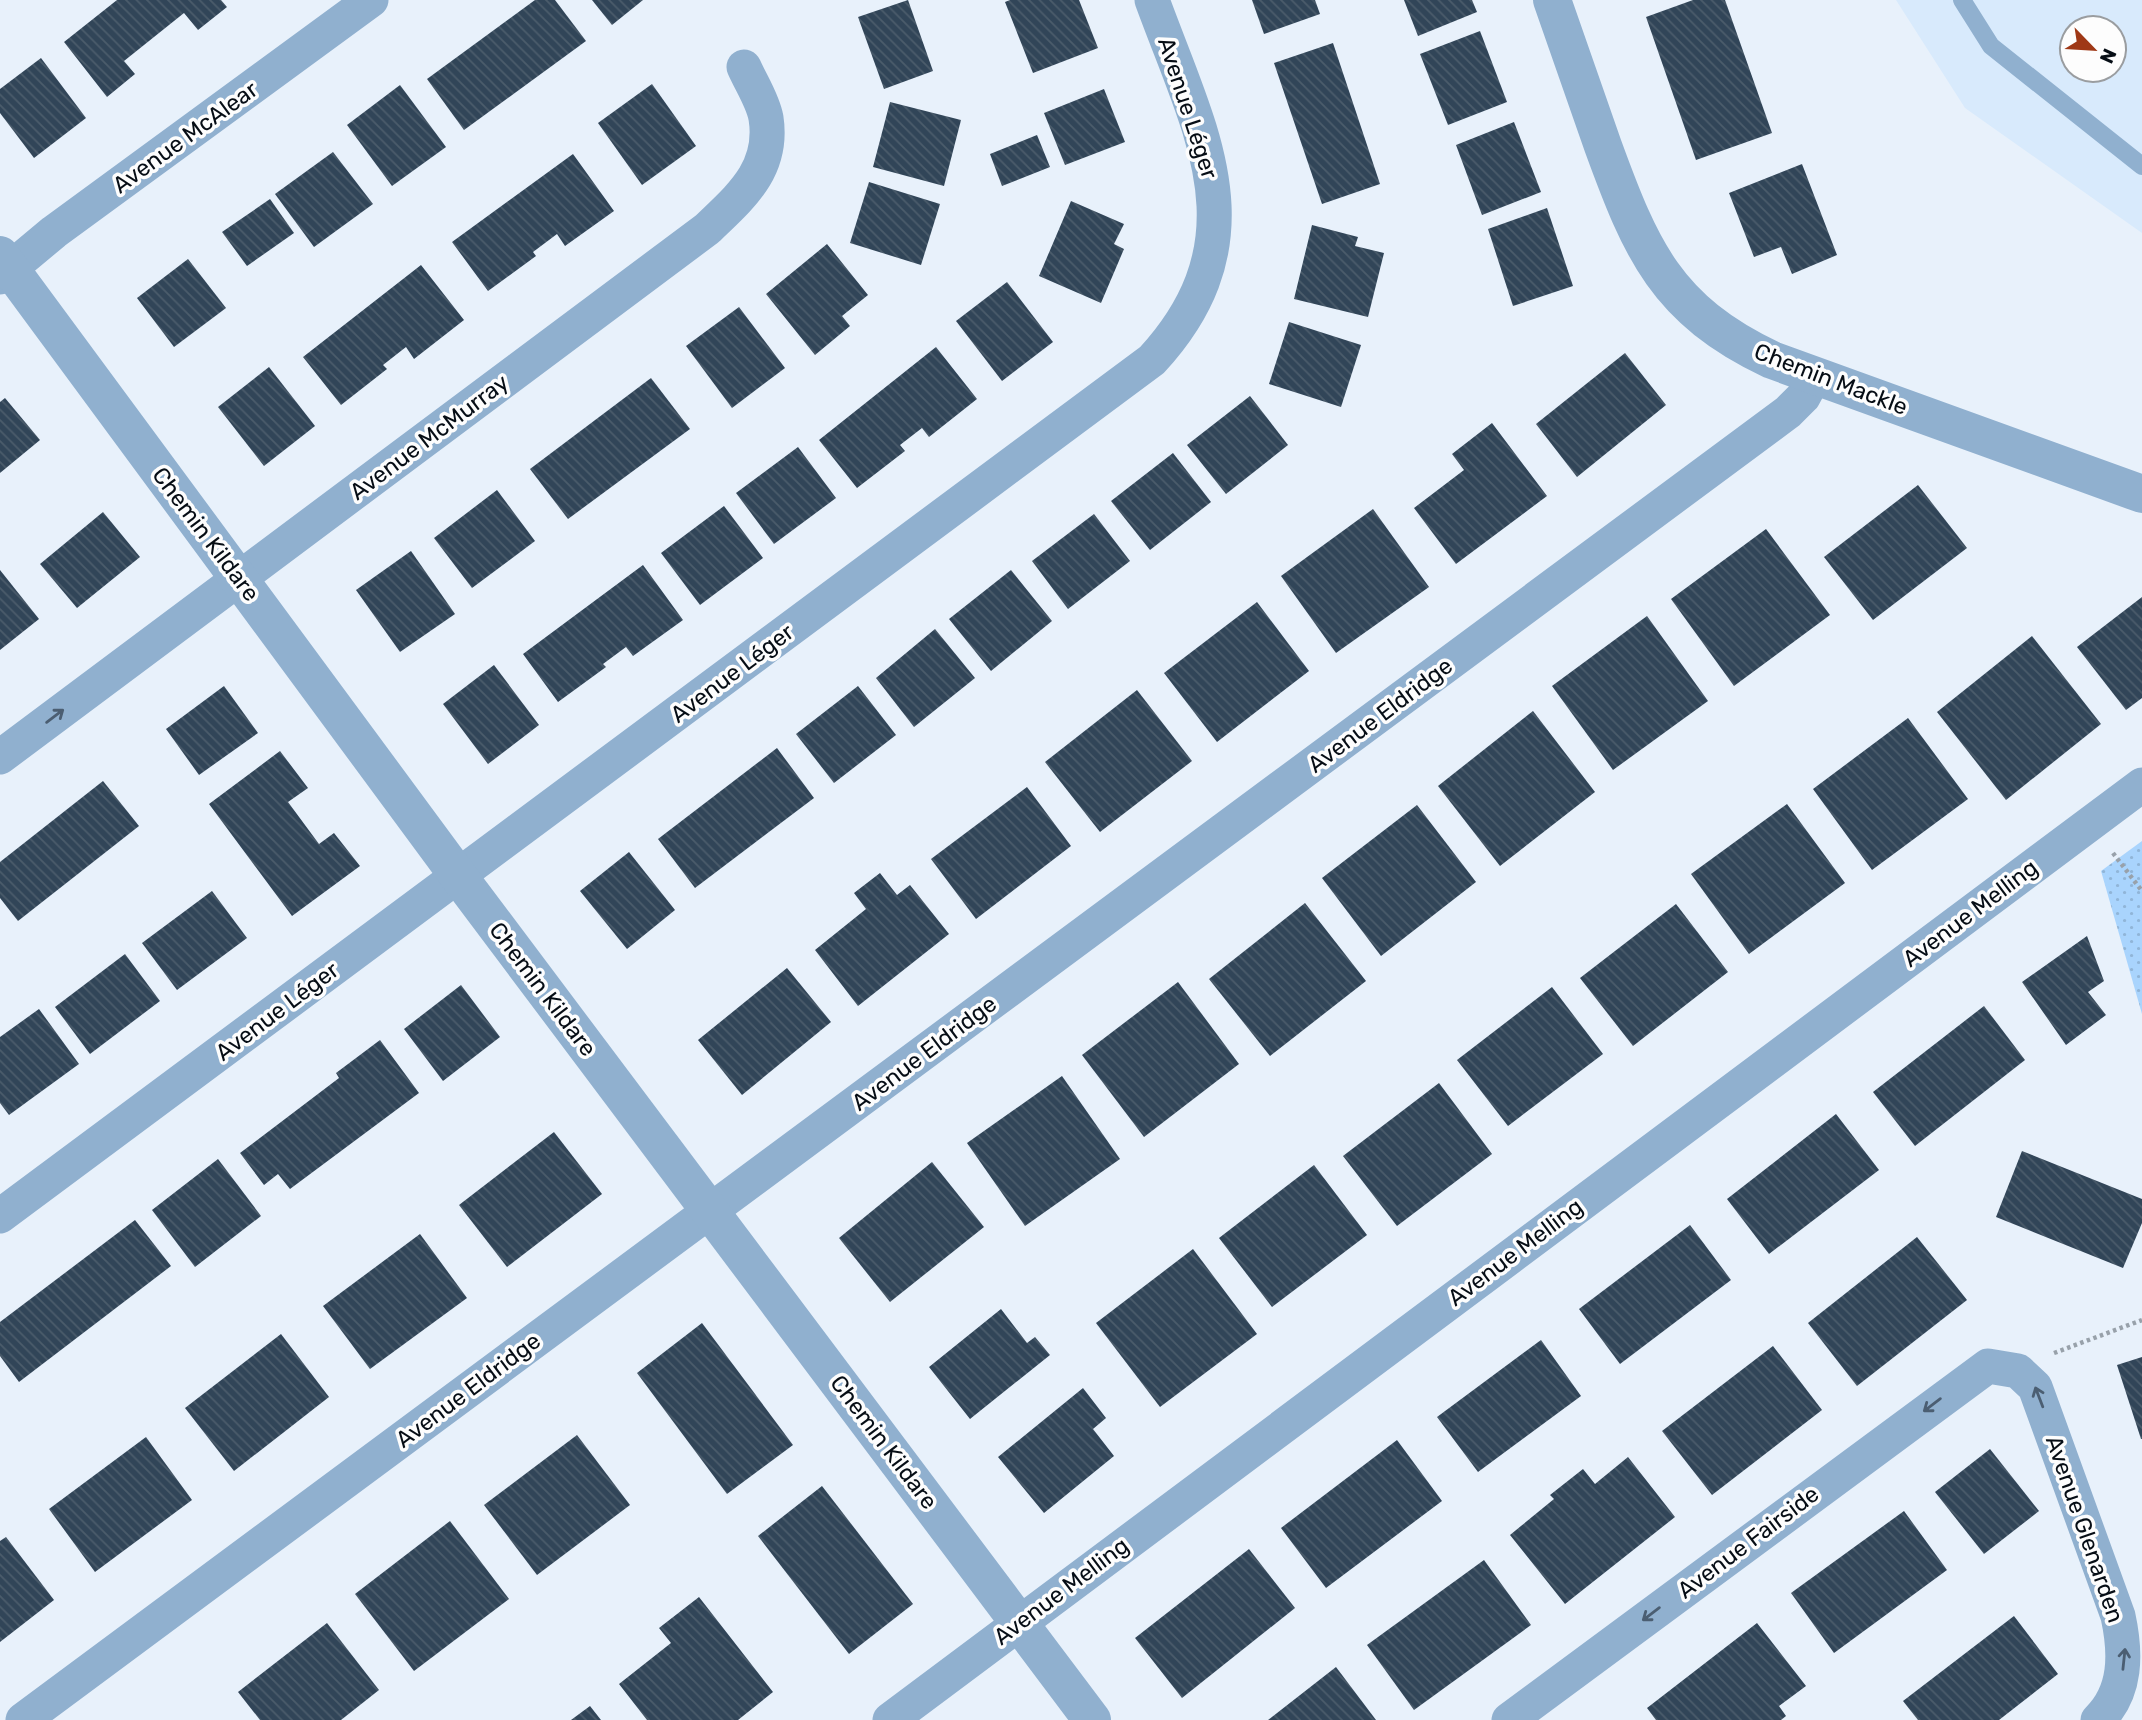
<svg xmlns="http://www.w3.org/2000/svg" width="2142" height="1720" viewBox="0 0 2142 1720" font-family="Rubik,sans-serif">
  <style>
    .built { fill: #d8eafc; fill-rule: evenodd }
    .park { fill: url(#park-dots) }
    .building { fill: url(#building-back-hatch) }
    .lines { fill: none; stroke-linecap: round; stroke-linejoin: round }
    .path { stroke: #98a1aa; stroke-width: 4.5; stroke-dasharray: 3.5 3.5; stroke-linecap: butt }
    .service { stroke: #90b0cf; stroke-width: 18 }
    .minor { stroke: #90b0cf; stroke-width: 35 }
    .tertiary { stroke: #90b0cf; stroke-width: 38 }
    .oneway { stroke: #4b5e72 }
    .labels { text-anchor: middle; stroke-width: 7; stroke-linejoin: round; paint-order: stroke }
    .street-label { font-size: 23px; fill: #060d15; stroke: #fdfdfd }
  </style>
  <defs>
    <pattern id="park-dots" width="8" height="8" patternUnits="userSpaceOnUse" patternTransform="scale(1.75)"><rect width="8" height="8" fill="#a9d4fd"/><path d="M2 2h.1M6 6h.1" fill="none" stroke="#90b5d8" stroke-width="1.8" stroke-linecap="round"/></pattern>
    <pattern id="building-back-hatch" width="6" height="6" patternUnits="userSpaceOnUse" patternTransform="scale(1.75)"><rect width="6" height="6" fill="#314558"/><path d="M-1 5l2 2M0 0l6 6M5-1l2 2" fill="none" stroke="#4b5c6b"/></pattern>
  </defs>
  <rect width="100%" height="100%" fill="#e8f1fb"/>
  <path class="built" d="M1896 0H2142V233L1965 108ZM2072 28H2114V70H2072Z"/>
  <polygon class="park" points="2142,841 2142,1014 2101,871"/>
  <g class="building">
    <polygon points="117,0 221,0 227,7 198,30 184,13 124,61 135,74 107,97 64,42"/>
    <polygon points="535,0 555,0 586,41 464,130 427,79"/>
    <polygon points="592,0 643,0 612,25"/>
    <polygon points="908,0 933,71 884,89 858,17"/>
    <polygon points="1010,0 1079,0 1098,48 1033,73 1005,2"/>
    <polygon points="1252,0 1315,0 1320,14 1264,34"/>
    <polygon points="1404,0 1472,0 1477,12 1418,36"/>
    <polygon points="1693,0 1725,0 1772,133 1696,160 1646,17"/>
    <polygon points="1480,31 1507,102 1448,125 1420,54"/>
    <polygon points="1333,43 1380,184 1322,204 1274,63"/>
    <polygon points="41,58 86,118 34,158 0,113 0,89"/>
    <polygon points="652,84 696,146 642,185 598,123"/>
    <polygon points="400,85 446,147 392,186 347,125"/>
    <polygon points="1104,89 1125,142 1065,165 1044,113"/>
    <polygon points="890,102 961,120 944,186 873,167"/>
    <polygon points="1514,122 1541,192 1482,215 1456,145"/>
    <polygon points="1037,135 1050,167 1002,186 990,154"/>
    <polygon points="333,152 373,204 314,247 275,194"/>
    <polygon points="573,154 614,211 565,246 557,234 533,252 536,256 488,291 452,242"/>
    <polygon points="1802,164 1837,255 1792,274 1781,247 1754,257 1729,193"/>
    <polygon points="869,182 940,204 921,265 850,243"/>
    <polygon points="270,199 294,233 247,266 222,232"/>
    <polygon points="1071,201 1124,224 1114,244 1124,249 1101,303 1039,276"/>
    <polygon points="1547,208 1573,286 1513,306 1488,229"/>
    <polygon points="1312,225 1358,237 1355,246 1384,253 1368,317 1294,299"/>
    <polygon points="827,244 868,295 842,316 850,326 815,355 766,294"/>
    <polygon points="188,259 226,308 174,347 137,298"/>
    <polygon points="421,265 464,320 414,359 406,347 383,365 387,369 341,405 303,357"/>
    <polygon points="1007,282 1053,342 1002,381 956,321"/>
    <polygon points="739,307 785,368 732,408 686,346"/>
    <polygon points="1289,322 1361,345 1341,407 1269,384"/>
    <polygon points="936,347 977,399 929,437 922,428 900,445 905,451 857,488 819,440"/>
    <polygon points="1625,353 1666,405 1577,477 1536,424"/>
    <polygon points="269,367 315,426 264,466 218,407"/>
    <polygon points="651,378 690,429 568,519 530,469"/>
    <polygon points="1250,396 1288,445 1226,494 1187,445"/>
    <polygon points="5,398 40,440 0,473 0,402"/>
    <polygon points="1492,423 1547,496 1456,564 1414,508 1464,470 1452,454"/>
    <polygon points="798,447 836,498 774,544 736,493"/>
    <polygon points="1173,453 1211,502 1150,550 1111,501"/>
    <polygon points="1918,485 1967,548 1873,620 1824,557"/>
    <polygon points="497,490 535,541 472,588 434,538"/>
    <polygon points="724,506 763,558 700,605 661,553"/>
    <polygon points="1373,509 1429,587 1336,653 1281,576"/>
    <polygon points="103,512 140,557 77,608 40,564"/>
    <polygon points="1094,514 1130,561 1068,609 1032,561"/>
    <polygon points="1766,529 1830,615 1734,686 1671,599"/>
    <polygon points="411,551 455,614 400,652 356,590"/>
    <polygon points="643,565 683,620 633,656 626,647 603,664 606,667 558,702 523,654"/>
    <polygon points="0,570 39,619 0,650"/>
    <polygon points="1011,570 1052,621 991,671 949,619"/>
    <polygon points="2142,597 2142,698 2126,710 2077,647"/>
    <polygon points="1257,602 1309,671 1217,742 1164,673"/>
    <polygon points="1647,616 1708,701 1613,770 1552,686"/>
    <polygon points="935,629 975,678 914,727 876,678"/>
    <polygon points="2032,636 2101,724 2006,800 1937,712"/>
    <polygon points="494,665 539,725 488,764 443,704"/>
    <polygon points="224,686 258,733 199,775 166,729"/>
    <polygon points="858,686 896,735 834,783 796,734"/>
    <polygon points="1137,690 1192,761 1100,832 1045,762"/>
    <polygon points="1533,711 1595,792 1500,866 1438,786"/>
    <polygon points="1908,718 1968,799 1872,870 1813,789"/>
    <polygon points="777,748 814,798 695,888 658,839"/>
    <polygon points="280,751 308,788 288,802 319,844 334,833 360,866 292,916 209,804"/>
    <polygon points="103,781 139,826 18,921 0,898 0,862"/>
    <polygon points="1027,787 1071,846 976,919 931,859"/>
    <polygon points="1787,804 1845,883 1749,954 1691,874"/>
    <polygon points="1417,805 1476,882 1381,956 1322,878"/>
    <polygon points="629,852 675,910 627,949 580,891"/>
    <polygon points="880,873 897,895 910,885 949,934 858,1006 815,950 866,909 854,893"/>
    <polygon points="212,891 247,938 177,990 142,943"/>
    <polygon points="1305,903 1366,981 1270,1056 1209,979"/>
    <polygon points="1676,904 1728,972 1633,1046 1580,978"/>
    <polygon points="2087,936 2104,981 2088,992 2106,1015 2066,1045 2022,982"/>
    <polygon points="125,954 160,1001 90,1054 55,1007"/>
    <polygon points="787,968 831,1022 742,1095 698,1040"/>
    <polygon points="1178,982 1239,1064 1144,1137 1082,1055"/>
    <polygon points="461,985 500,1037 443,1081 404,1029"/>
    <polygon points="1552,987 1603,1054 1508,1126 1457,1060"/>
    <polygon points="1984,1006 2025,1060 1915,1146 1873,1092"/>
    <polygon points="39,1009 79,1064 9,1115 0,1103 0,1037"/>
    <polygon points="380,1040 419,1093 290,1189 278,1174 264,1185 240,1153 339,1078 336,1073"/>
    <polygon points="1062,1076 1120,1159 1025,1226 967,1143"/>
    <polygon points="1439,1083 1492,1154 1397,1226 1343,1156"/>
    <polygon points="1836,1114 1879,1170 1769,1254 1727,1199"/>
    <polygon points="554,1132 602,1194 507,1267 459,1205"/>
    <polygon points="2022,1151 2142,1199 2142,1223 2123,1268 1996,1217"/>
    <polygon points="218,1159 261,1216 195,1267 152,1210"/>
    <polygon points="932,1162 984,1227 890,1302 839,1238"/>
    <polygon points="1314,1165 1367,1235 1272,1307 1219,1238"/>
    <polygon points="135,1220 171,1266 19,1382 0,1356 0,1322"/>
    <polygon points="1690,1225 1731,1280 1620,1364 1579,1309"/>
    <polygon points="420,1234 467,1298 370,1369 323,1306"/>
    <polygon points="1917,1237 1967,1300 1857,1386 1808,1323"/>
    <polygon points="1193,1249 1257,1334 1160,1407 1096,1323"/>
    <polygon points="1001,1309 1027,1343 1035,1337 1050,1355 970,1419 929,1367"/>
    <polygon points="702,1323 793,1445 727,1494 637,1373"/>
    <polygon points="281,1334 329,1397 234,1471 185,1408"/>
    <polygon points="1541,1340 1581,1396 1478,1472 1437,1417"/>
    <polygon points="1773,1346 1822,1410 1712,1495 1662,1431"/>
    <polygon points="2142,1357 2142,1439 2141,1439 2117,1365"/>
    <polygon points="1083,1388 1106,1418 1093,1429 1114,1456 1044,1513 998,1457"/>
    <polygon points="577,1435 630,1505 537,1575 484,1505"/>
    <polygon points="146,1437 192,1500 95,1572 49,1509"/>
    <polygon points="1397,1440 1442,1501 1326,1588 1281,1528"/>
    <polygon points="1990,1449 2039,1511 1984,1554 1935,1492"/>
    <polygon points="1628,1457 1675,1517 1565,1604 1510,1535 1554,1499 1550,1495 1583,1469 1595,1484"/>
    <polygon points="822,1486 913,1604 849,1654 758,1536"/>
    <polygon points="1904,1511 1947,1570 1834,1653 1791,1593"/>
    <polygon points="450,1521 509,1599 414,1671 355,1594"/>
    <polygon points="6,1537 54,1600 0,1642 0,1541"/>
    <polygon points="1249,1549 1295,1608 1182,1698 1135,1638"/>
    <polygon points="1484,1560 1531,1625 1414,1710 1367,1645"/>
    <polygon points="699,1597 773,1692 738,1720 647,1720 619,1684 671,1643 659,1628"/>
    <polygon points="2014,1616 2058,1674 1999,1720 1918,1720 1903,1701"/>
    <polygon points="327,1623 379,1690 341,1720 260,1720 238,1692"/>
    <polygon points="1757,1623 1806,1686 1779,1706 1786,1716 1781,1720 1656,1720 1647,1708"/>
    <polygon points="1336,1667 1376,1720 1268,1720"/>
    <polygon points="590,1706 601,1720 571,1720"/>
  </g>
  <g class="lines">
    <g class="path">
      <polyline points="2113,853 2142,891"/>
      <polyline points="2054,1353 2142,1320"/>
    </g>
    <polyline class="service" points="1962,0 1991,46 2142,166"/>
    <g class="minor">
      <polyline points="0,277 54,232 371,0"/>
      <path d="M0 757 707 229C740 197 774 170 766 118 763 101 751 83 744 67"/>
      <path d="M0 1216 1152 360C1264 238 1200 132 1152 0"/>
      <polyline points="23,1720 1788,412 1803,397 1815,375"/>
      <polyline points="890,1720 2142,785"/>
      <path d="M1509 1720 1988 1366 2018 1371 2035 1387 2118 1616C2126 1653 2127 1692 2098 1720"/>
    </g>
    <g class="tertiary">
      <path d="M1552 0C1569 49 1586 97 1603 146 1641 250 1666 310 1772 360L2142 494"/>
      <polyline points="0,255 459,877 1092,1720"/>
    </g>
  </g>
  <defs><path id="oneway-shaft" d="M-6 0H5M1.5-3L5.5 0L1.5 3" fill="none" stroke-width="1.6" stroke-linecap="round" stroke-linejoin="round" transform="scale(1.75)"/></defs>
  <g class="oneway">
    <use href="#oneway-shaft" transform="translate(55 716) rotate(-37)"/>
    <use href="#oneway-shaft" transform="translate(2039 1397) rotate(-111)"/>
    <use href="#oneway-shaft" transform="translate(1932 1405) rotate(143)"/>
    <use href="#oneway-shaft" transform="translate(1651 1614) rotate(143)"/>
    <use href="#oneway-shaft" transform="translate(2124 1659) rotate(-84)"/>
  </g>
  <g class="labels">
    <g class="street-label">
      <text transform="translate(1188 108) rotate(72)" y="8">Avenue Léger</text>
      <text transform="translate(185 137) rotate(-36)" y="8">Avenue McAlear</text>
      <text transform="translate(1831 379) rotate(21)" y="8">Chemin Mackle</text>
      <text transform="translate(429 437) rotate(-37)" y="8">Avenue McMurray</text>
      <text transform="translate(206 534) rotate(53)" y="8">Chemin Kildare</text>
      <text transform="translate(732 673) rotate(-37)" y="8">Avenue Léger</text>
      <text transform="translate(1380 715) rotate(-37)" y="8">Avenue Eldridge</text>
      <text transform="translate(1970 913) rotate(-37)" y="8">Avenue Melling</text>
      <text transform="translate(543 989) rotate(53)" y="8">Chemin Kildare</text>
      <text transform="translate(277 1011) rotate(-37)" y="8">Avenue Léger</text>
      <text transform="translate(924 1053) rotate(-37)" y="8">Avenue Eldridge</text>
      <text transform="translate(1515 1252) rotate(-37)" y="8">Avenue Melling</text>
      <text transform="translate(468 1390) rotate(-37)" y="8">Avenue Eldridge</text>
      <text transform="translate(884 1442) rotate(53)" y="8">Chemin Kildare</text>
      <text transform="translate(2085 1529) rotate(71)" y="8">Avenue Glenarden</text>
      <text transform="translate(1748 1542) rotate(-37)" y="8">Avenue Fairside</text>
      <text transform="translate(1061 1591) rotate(-37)" y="8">Avenue Melling</text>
    </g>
  </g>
  <g transform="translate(2093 49) rotate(115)"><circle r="33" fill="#fdfdfd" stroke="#9a9da0" stroke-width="2"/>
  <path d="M0-5L12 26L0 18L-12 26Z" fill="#9f3816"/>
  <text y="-10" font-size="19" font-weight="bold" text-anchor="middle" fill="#060d15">N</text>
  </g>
</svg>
